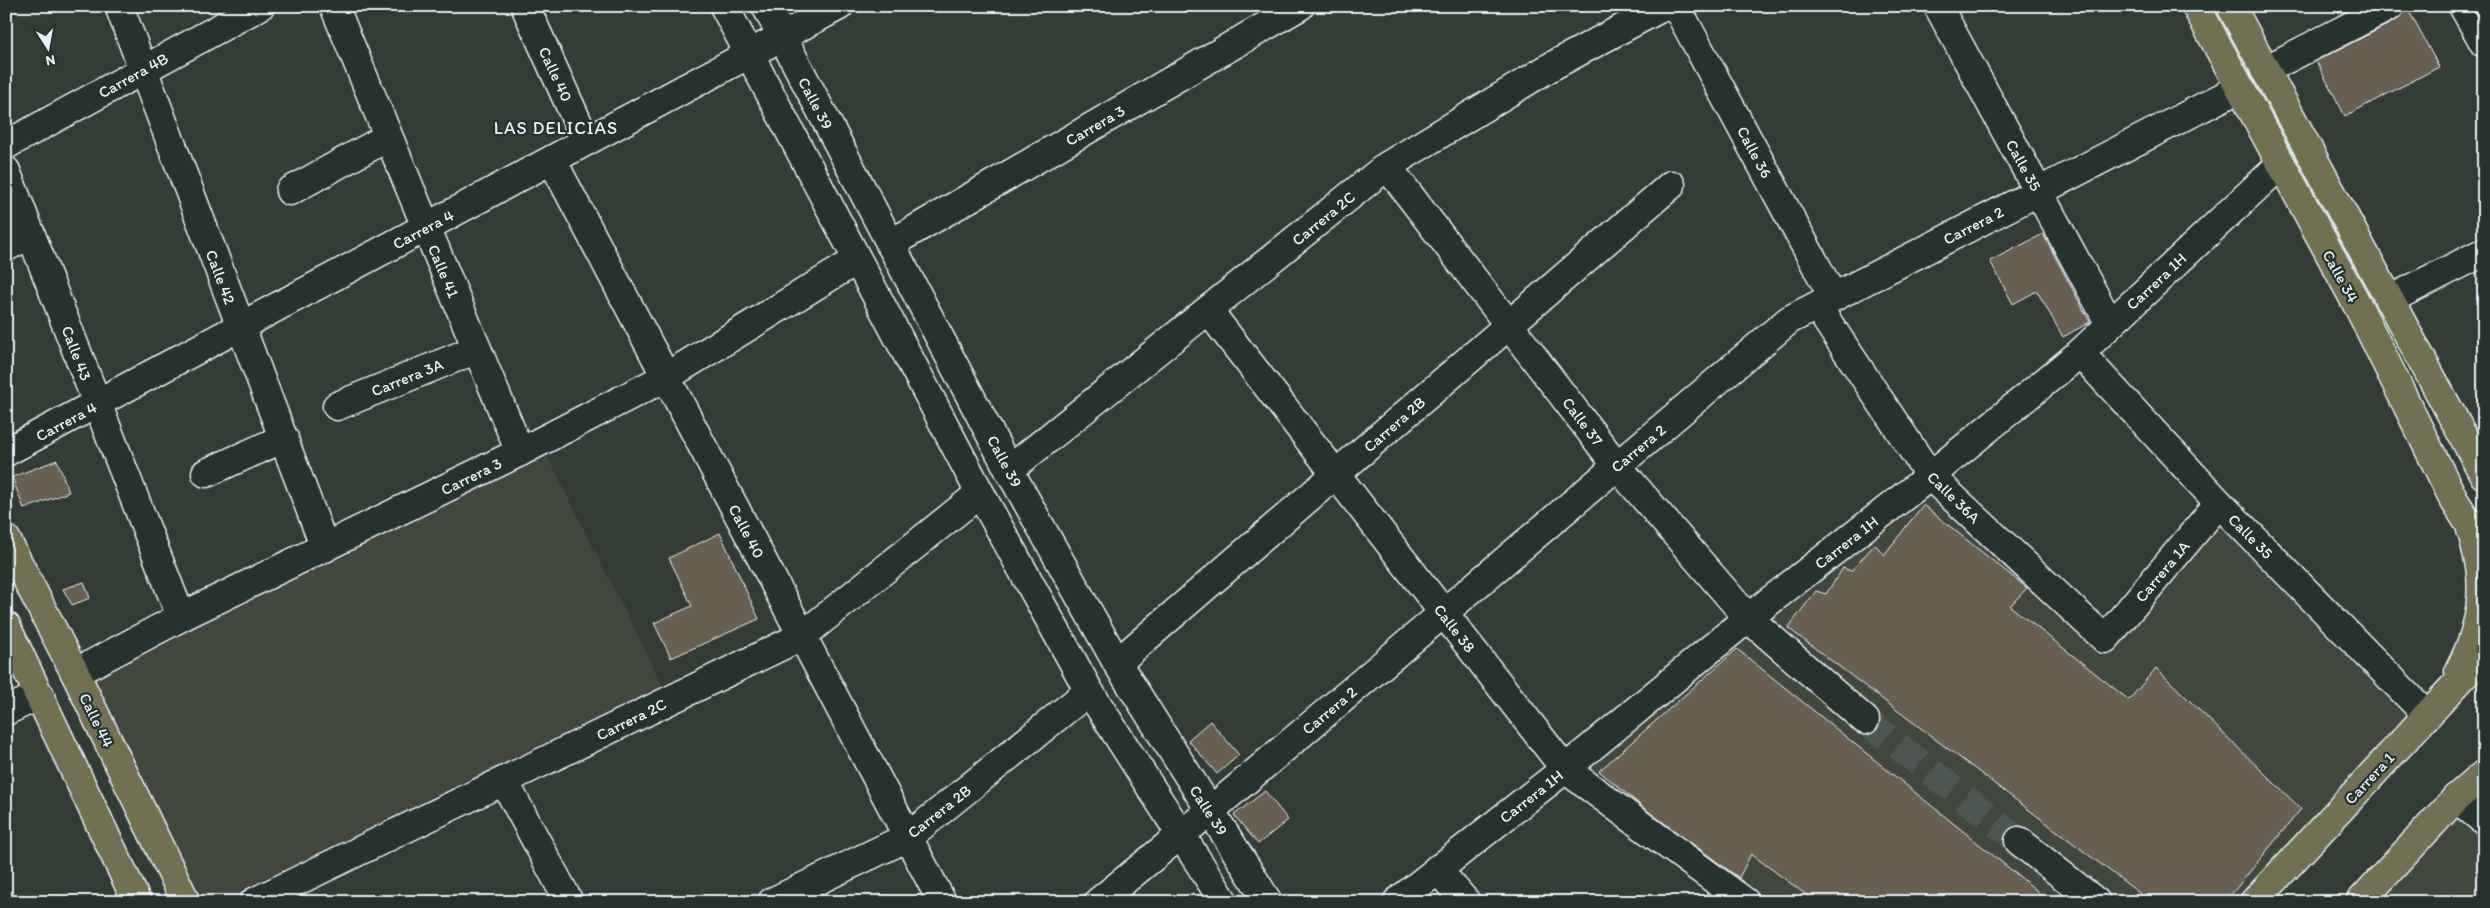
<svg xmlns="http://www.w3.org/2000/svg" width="2490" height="908" viewBox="0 0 2490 908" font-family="Itim,sans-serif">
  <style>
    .built { fill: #43463d }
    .building { fill: #685f51; stroke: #e8f1f8 }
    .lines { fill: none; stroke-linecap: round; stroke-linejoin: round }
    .minor-tunnel { stroke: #4e5751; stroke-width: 28; stroke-dasharray: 28 14; stroke-linecap: butt }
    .minor-casing { stroke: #e8f1f8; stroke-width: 31 }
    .major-casing { stroke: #e8f1f8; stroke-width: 31 }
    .minor { stroke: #26332d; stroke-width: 28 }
    .major { stroke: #716f52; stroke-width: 28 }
    .labels { text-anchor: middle; stroke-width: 4.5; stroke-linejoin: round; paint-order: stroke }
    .street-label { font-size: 16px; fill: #e8f1f8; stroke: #26332d }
    .neighbourhood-label { font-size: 18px; letter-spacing: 1px; fill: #e8f1f8; stroke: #26332d }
  </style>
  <rect width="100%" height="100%" fill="#333c34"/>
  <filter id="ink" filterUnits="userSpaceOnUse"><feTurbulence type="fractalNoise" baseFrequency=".02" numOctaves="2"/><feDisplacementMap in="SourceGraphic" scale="10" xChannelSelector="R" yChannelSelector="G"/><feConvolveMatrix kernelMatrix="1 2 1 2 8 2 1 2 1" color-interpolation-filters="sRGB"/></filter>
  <g filter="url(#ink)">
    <g class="built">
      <polygon points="543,447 665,691 234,902 194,902 83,676"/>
      <polygon points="1930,476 2105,639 2219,503 2417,705 2236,902 1745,902 1565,769"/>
      <polygon points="2456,798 2484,821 2484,902 2360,902"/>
    </g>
    <g class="building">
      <polygon points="2408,9 2439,67 2345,116 2316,61 2397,20"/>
      <polygon points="2043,234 2090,322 2063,337 2037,291 2013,304 1990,261"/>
      <polygon points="57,460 69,492 24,509 12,477"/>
      <polygon points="1923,505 2027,588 2010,606 2129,700 2156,668 2301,809 2225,902 2151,902 1788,628 1816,591 1826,594 1843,568 1851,571 1875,544 1884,555"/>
      <polygon points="720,533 759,619 671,658 654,623 692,606 669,558"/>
      <polygon points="84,582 90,598 72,605 63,589"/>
      <polygon points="1737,649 2051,902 1816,902 1751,854 1739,878 1645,809 1599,771"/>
      <polygon points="1210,721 1239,755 1217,774 1188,740"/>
      <polygon points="1265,791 1288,820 1258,844 1234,815"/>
    </g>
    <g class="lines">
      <polyline class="minor-tunnel" points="1865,720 2019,841"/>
      <defs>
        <g id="minor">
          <polyline points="119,6 325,548"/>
          <polyline points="334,6 520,452"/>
          <polyline points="525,6 586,141"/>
          <polyline points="724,6 980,493 1089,691 1224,902"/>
          <polyline points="766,6 1009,470 1117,663 1268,902"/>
          <polyline points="1676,6 1833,297"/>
          <polyline points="1938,6 2110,324"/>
          <polyline points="2463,6 2484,43"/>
          <polyline points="2265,70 2390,6"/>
          <polyline points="6,145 260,6"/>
          <polyline points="552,160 942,902"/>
          <polyline points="1387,166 1617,466 1748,618 1865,720"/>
          <polyline points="6,171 181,617"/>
          <polyline points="290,191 388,137"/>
          <polyline points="890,244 1300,6"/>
          <polyline points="6,247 31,234"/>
          <polyline points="2389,300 2484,252"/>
          <polyline points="1817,306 1930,476 2105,639 2219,503"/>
          <polyline points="1208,310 1565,769 1745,902"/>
          <polyline points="2080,353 2219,503 2427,715"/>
          <polyline points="337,406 477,349"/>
          <polyline points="6,452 839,6"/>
          <polyline points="1009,470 1387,166 1552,66 1664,6"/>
          <polyline points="206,473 284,438"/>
          <polyline points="1117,663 1671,185"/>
          <polyline points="75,673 181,617 520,452 666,377 857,260"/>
          <polyline points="6,711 40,695"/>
          <polyline points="504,781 569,902"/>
          <polyline points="2456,798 2484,821"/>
          <polyline points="2019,841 2096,902"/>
          <polyline points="1437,869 1466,902"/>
          <polyline points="254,902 802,636 980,493"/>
          <polyline points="772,902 908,837 1089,691"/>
          <polyline points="1098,902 1210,811 1789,320 2240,88"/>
          <polyline points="1397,902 1565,769 1748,618 1930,476 2080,353 2280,165"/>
        </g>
        <g id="major">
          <polyline points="2196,6 2360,310 2454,500 2484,547"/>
          <polyline points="2231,6 2484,475"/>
          <polyline points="6,539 75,673 186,902"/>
          <polyline points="6,626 137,902"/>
          <path d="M2459 671C2479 633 2488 594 2477 552 2475 545 2474 537 2471 530"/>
          <polyline points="2254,902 2484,654"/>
          <polyline points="2360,902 2456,798 2484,774"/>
        </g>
      </defs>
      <use href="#minor" class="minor-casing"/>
      <use href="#major" class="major-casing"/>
      <use href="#minor" class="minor"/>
      <use href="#major" class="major"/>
    </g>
  </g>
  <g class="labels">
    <g class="street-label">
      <text transform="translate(556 74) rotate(65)" y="6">Calle 40</text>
      <text transform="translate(133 75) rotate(-29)" y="6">Carrera 4B</text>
      <text transform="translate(816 103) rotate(62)" y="6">Calle 39</text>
      <text transform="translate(1095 125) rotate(-30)" y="6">Carrera 3</text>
      <text transform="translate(1755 152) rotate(62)" y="6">Calle 36</text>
      <text transform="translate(2024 165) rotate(61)" y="6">Calle 35</text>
      <text transform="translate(1323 218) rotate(-39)" y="6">Carrera 2C</text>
      <text transform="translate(1973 225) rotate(-27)" y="6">Carrera 2</text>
      <text transform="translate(423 229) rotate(-28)" y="6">Carrera 4</text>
      <text transform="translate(444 271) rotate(67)" y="6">Calle 41</text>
      <text transform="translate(2341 276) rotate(61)" y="6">Calle 34</text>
      <text transform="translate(221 277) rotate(69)" y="6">Calle 42</text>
      <text transform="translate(2156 281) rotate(-43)" y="6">Carrera 1H</text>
      <text transform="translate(77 353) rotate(69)" y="6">Calle 43</text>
      <text transform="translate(407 377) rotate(-22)" y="6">Carrera 3A</text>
      <text transform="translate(66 421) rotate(-28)" y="6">Carrera 4</text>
      <text transform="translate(1583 421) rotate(53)" y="6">Calle 37</text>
      <text transform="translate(1394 424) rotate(-41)" y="6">Carrera 2B</text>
      <text transform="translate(1638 448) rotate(-40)" y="6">Carrera 2</text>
      <text transform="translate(1005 461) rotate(62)" y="6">Calle 39</text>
      <text transform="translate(471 476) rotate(-26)" y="6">Carrera 3</text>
      <text transform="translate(1954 497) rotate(44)" y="6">Calle 36A</text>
      <text transform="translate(747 531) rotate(62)" y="6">Calle 40</text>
      <text transform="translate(2251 536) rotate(45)" y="6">Calle 35</text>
      <text transform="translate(1846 542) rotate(-38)" y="6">Carrera 1H</text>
      <text transform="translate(2162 571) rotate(-50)" y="6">Carrera 1A</text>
      <text transform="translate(1455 628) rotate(52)" y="6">Calle 38</text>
      <text transform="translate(1329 710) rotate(-40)" y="6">Carrera 2</text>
      <text transform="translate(631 719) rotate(-26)" y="6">Carrera 2C</text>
      <text transform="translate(97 720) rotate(64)" y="6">Calle 44</text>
      <text transform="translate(2369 778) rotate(-47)" y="6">Carrera 1</text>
      <text transform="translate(1531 796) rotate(-38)" y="6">Carrera 1H</text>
      <text transform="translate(1209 810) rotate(57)" y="6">Calle 39</text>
      <text transform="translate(939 811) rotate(-38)" y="6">Carrera 2B</text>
    </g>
    <g class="neighbourhood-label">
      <text x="556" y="134">LAS DELICIAS</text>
    </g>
  </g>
  <rect width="2490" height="908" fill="none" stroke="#26332d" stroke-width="25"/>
  <rect x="12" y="12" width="2465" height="883" fill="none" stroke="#e8f1f8" stroke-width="2" filter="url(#ink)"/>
  <g transform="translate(48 48) rotate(169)" stroke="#26332d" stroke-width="4" paint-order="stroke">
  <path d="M0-4L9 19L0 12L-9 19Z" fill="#e8f1f8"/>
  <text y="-8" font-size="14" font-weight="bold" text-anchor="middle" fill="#e8f1f8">N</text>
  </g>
</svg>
